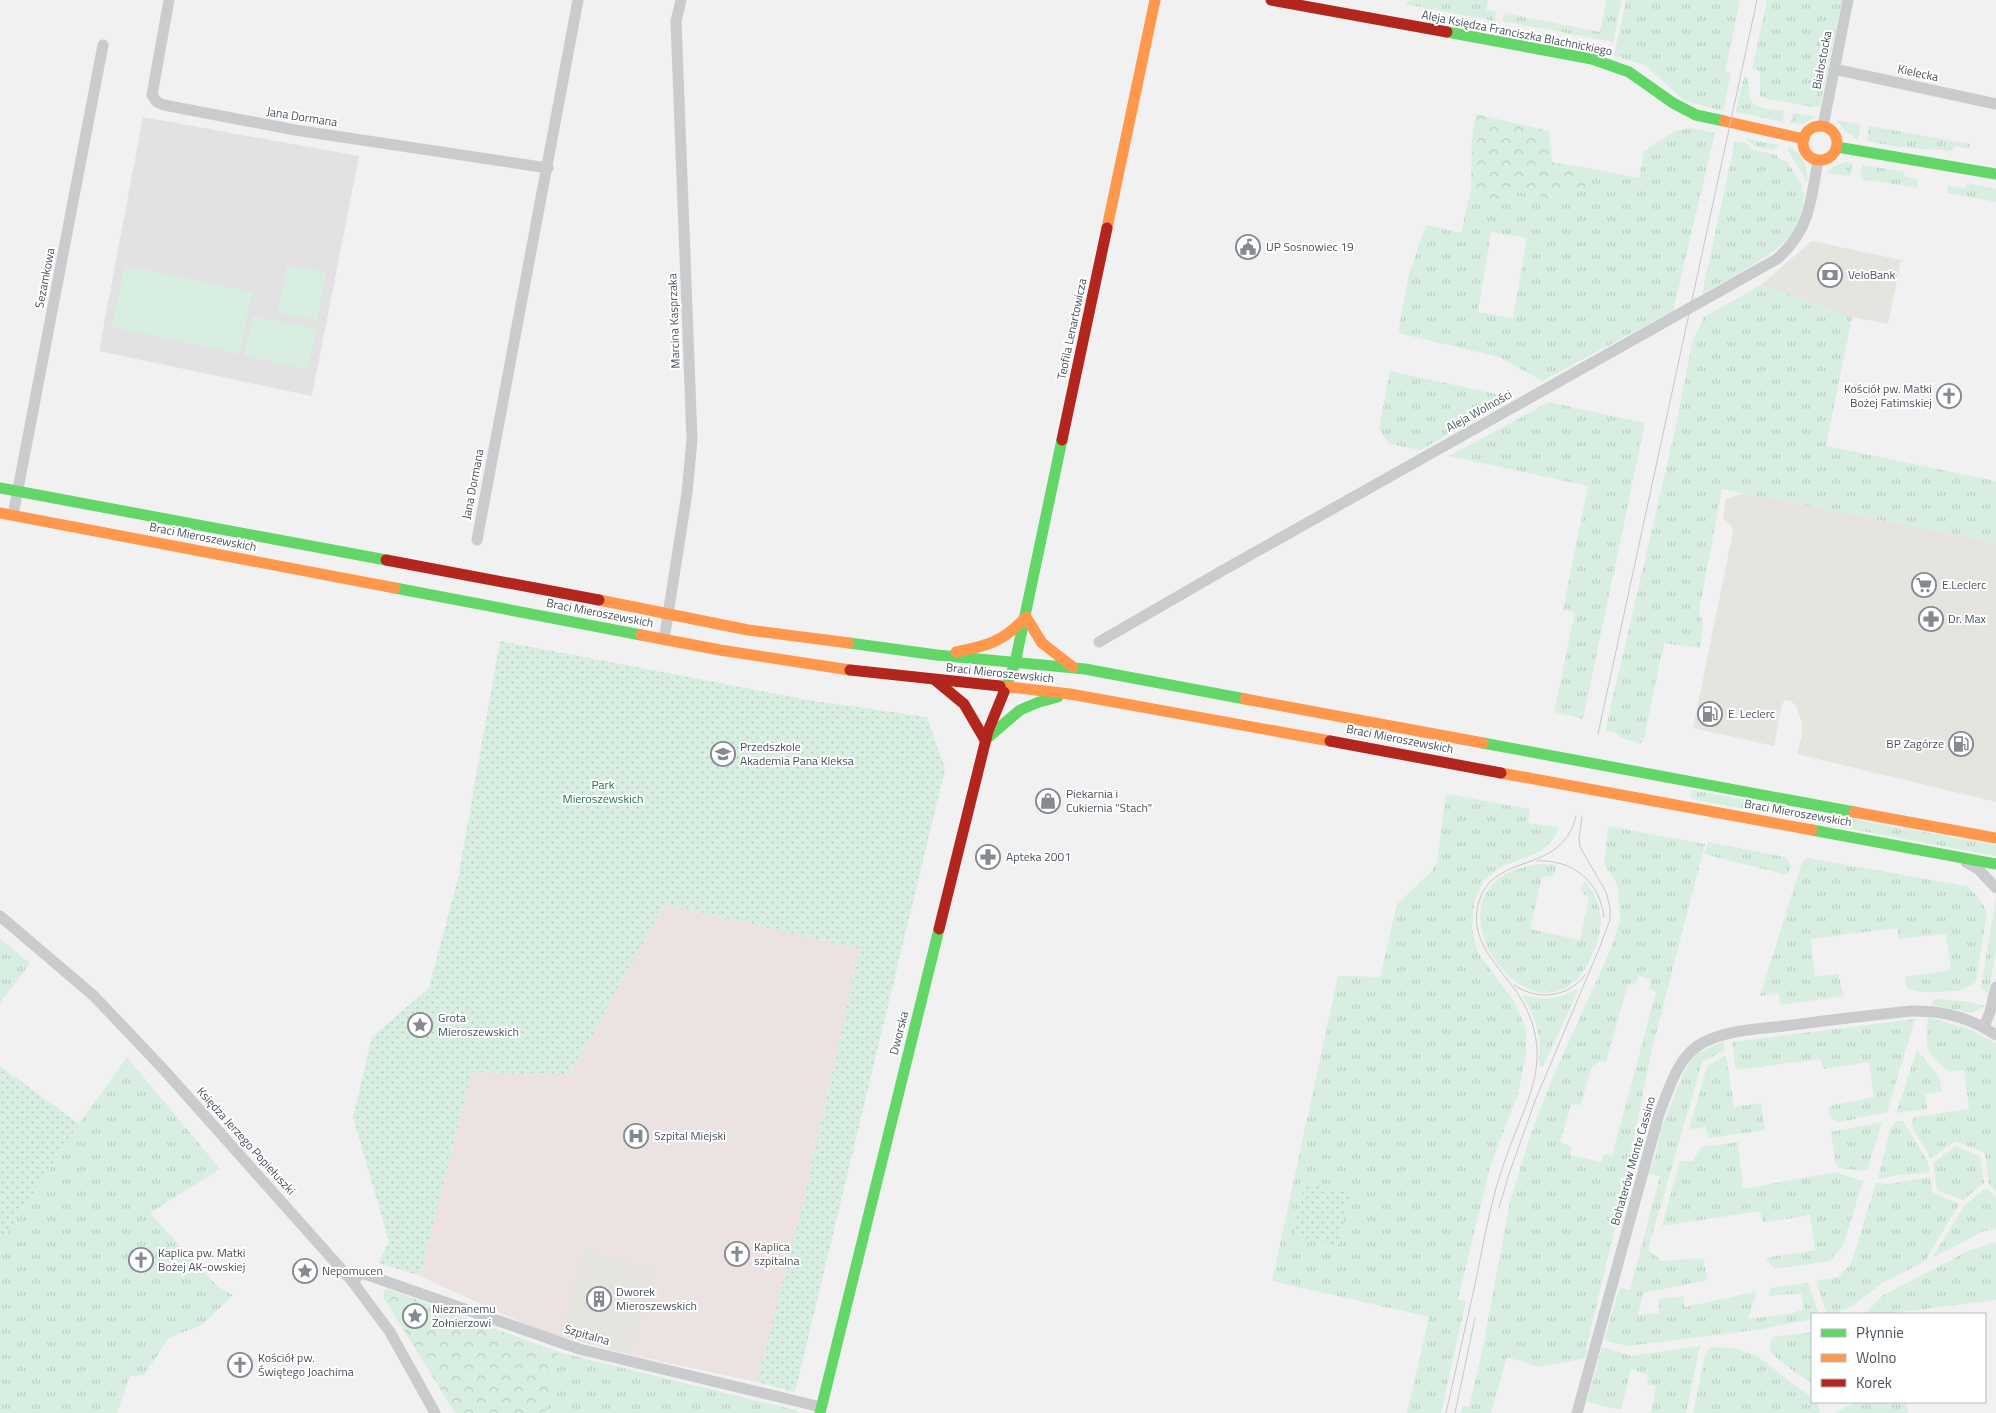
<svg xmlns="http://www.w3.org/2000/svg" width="1996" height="1413" viewBox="0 0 1996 1413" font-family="'Titillium Web',sans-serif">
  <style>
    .commercial { fill: #e5e4df }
    .education { fill: #e3e2e2 }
    .medical { fill: #ebe2e1 }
    .grass { fill: url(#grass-tufts); fill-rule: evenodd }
    .forest { fill: url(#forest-crowns) }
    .park { fill: url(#park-dots) }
    .pitch { fill: #d8eee0 }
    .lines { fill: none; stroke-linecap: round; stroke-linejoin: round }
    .street { stroke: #c9cbcc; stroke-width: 11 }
    .fast { stroke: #63d668; stroke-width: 11 }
    .slow { stroke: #ff974d; stroke-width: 11 }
    .jam { stroke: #b3261e; stroke-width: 11 }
    .tram { stroke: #c5c6c7; stroke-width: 1 }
    .labels { text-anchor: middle; stroke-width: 4; stroke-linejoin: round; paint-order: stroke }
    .street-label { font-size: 12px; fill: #4a535c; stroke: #fff }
    .poi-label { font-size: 12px; fill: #4a535c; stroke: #fff; text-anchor: start }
    .park-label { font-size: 12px; fill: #20774d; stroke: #fff }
  </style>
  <defs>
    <pattern id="grass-tufts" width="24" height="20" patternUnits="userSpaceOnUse" patternTransform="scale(1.25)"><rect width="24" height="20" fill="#d8eee0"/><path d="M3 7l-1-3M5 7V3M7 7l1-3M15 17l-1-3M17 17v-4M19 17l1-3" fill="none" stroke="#bbcec3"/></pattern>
    <pattern id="forest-crowns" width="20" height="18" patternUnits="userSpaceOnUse" patternTransform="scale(1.25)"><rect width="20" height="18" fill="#d8eee0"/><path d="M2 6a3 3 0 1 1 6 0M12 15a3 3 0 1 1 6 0" fill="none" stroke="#bbcec3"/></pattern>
    <pattern id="park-dots" width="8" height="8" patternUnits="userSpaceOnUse" patternTransform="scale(1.25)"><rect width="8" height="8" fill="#d8eee0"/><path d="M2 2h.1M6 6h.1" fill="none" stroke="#bbcec3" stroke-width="1.8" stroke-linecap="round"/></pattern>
  </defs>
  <rect width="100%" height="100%" fill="#f1f1f1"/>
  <g class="commercial">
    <polygon points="1812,241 1901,260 1888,324 1852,317 1761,285"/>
    <polygon points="1745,493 1996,543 1996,802 1797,754 1802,735 1802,722 1795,704 1790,701 1785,700 1782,704 1774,746 1693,728 1733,532 1731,525 1723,518 1726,499"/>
    <polygon points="584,1250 654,1269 631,1355 559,1336"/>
  </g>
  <polygon class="education" points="143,117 359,156 312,396 99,351"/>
  <polygon class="medical" points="665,904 860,949 804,1199 757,1382 631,1355 653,1269 584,1250 559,1336 540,1331 420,1276 472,1072 570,1074"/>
  <g class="grass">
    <polygon points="1410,0 1488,0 1486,10 1496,12 1494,21 1405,4"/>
    <polygon points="1606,0 1622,0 1613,42 1503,21 1504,13 1600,32"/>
    <polygon points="1626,0 1740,0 1725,72 1731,73 1723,111 1685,101 1645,65 1614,56"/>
    <polygon points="1767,0 1842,0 1820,106 1812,107 1768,99 1760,96 1760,71 1752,69"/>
    <path d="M1744 76 1748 80C1749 86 1748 94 1751 100 1755 109 1775 109 1784 111L1783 122 1736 112Z"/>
    <path d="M1793 113 1816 116C1808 123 1801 125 1791 123Z"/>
    <polygon points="1837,120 1861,125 1858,140 1845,131"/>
    <polygon points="1869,126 1970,144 1969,149 1954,146 1953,151 1899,147 1867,141"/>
    <path d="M1691 128 1715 133 1673 311 1542 381 1499 357 1398 333 1409 275 1426 225 1461 233 1471 189 1497 202 1515 191 1548 198 1585 189 1588 168 1639 178 1644 151 1675 131ZM1491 232 1527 238 1513 318 1478 312Z"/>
    <polygon points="1741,138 1779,145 1773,150 1755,146 1747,140"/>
    <path d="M1735 141 1746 143 1753 150 1777 155V158L1787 161 1802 186 1801 191 1805 192C1803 202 1802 213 1798 223 1787 252 1729 278 1702 294Z"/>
    <path d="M1788 147C1803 153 1808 166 1807 181L1788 151Z"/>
    <polygon points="1845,162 1853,163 1850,176 1826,173 1834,166"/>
    <polygon points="1862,165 1905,172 1904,176 1918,179 1917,188 1862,179 1860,176"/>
    <polygon points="1967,183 1996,189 1996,202 1947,193 1948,185 1966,188"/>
    <polygon points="1761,285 1852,317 1826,446 1996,481 1996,543 1722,489 1699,611 1703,624 1700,648 1664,643 1644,738 1641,743 1624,739 1614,732 1606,731 1607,723 1675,430 1693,339 1704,317"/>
    <polygon points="1390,371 1514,398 1420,450 1389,444 1379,428"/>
    <polygon points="1549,402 1645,423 1583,719 1554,712 1575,612 1563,610 1588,486 1449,456"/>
    <polygon points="1691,790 1996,845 1996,856 1701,801 1691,798"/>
    <polygon points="1446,794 1530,809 1528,823 1559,827 1554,838 1542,851 1501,867 1483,881 1474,903 1472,928 1477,951 1515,1003 1526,1029 1526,1056 1518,1094 1490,1167 1458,1299 1466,1301 1441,1413 1407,1413 1429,1317 1272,1281 1338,976 1380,977 1397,904 1431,872 1437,862"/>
    <path d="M1608 826 1705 844 1652 1049 1621 1202 1586 1349 1587 1358 1540 1367 1507 1357 1491 1413H1461L1462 1406 1469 1407 1482 1352 1510 1202 1529 1139 1551 1081 1610 951 1620 921 1618 886 1604 863ZM1638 976 1651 979 1649 986 1651 990 1656 992 1612 1156 1606 1154 1603 1156 1601 1162 1570 1155 1572 1148 1569 1145 1560 1142 1571 1104 1578 1105 1581 1104 1592 1066 1601 1061 1606 1062 1628 984 1632 985 1636 983Z"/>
    <polygon points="1708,842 1785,857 1791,866 1787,875 1704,854"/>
    <polygon points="1807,858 1967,886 1980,899 1987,912 1976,982 1960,991 1920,992 1907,988 1905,977 1951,970 1946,934 1899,939 1897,928 1811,939 1815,977 1838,974 1844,996 1780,1005 1779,993 1760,996 1802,862"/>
    <path d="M1542 864 1556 865 1555 873 1552 876 1542 877 1530 929 1580 940 1589 899 1582 892 1581 887 1585 881C1602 902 1605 923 1595 948 1546 1080 1397 879 1542 864Z"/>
    <polygon points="1996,897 1996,950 1988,994 1981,988"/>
    <polygon points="0,939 30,963 0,1003"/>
    <path d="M1577 989 1578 990 1543 1067 1539 1066C1542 1041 1537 1018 1523 997L1524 995C1544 1001 1559 999 1577 989Z"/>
    <polygon points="1934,999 1964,1001 1985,1006 1972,1013 1931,1005"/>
    <path d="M1928 1017 1972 1030 1996 1044V1191L1989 1185 1985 1153 1955 1141 1931 1159 1911 1125 1914 1117 1969 1109 1964 1070 1951 1072C1925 1054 1925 1047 1928 1017Z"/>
    <polygon points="1915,1019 1887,1112 1840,1122 1830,1118 1828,1106 1874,1097 1869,1062 1823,1069 1821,1059 1736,1070 1732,1042"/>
    <polygon points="1724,1041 1725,1050 1702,1062 1648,1250 1662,1261 1703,1258 1708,1280 1643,1293 1638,1315 1660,1313 1658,1299 1683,1296 1685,1307 1755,1292 1756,1296 1748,1319 1789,1314 1804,1309 1801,1293 1771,1296 1769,1294 1771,1288 1808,1283 1819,1314 1812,1314 1812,1319 1763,1329 1628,1346 1604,1340 1620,1287 1630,1290 1660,1176 1648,1173 1655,1158 1661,1129 1684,1072 1696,1054"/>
    <polygon points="1917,1050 1939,1077 1942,1091 1925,1094 1927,1109 1896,1113"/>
    <polygon points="1726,1055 1734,1107 1761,1103 1765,1130 1709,1138 1706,1127 1689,1129 1707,1066"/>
    <polygon points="127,1057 220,1169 150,1213 218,1287 233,1295 202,1325 169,1338 144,1375 130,1376 117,1413 0,1413 0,1244 79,1124"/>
    <polygon points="1896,1121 1903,1121 1928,1162 1930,1173 1899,1175 1878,1179 1890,1129"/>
    <polygon points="1882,1122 1867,1171 1839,1168 1835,1162 1831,1132"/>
    <polygon points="1738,1142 1743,1189 1836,1172 1863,1181 1843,1246 1829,1261 1775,1269 1765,1258 1815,1250 1810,1215 1763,1223 1760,1211 1662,1226 1680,1161 1693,1161 1701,1147"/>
    <polygon points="1955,1146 1980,1156 1984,1183 1963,1200 1937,1190 1933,1163"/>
    <polygon points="1930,1177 1933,1193 1959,1204 1925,1261 1884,1282 1852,1306 1834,1314 1827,1314 1816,1281 1838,1277 1851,1264 1876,1183 1889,1184"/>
    <polygon points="1986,1188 1996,1198 1996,1229 1984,1231 1932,1258 1964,1206"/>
    <polygon points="1996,1242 1996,1300 1899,1312 1899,1314 1865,1314 1882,1296 1968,1251"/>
    <path d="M1812 1332V1383C1803 1377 1773 1359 1770 1349 1769 1345 1771 1341 1773 1337Z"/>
    <polygon points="1700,1346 1686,1413 1651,1413 1656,1386 1647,1384 1648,1375 1631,1369 1621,1410 1587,1402 1602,1347 1631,1356"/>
    <polygon points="1710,1347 1735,1348 1756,1355 1812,1398 1812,1402 1817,1402 1820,1413 1693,1413 1705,1355"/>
    <polygon points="558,1352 795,1410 800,1413 545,1413"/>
    <polygon points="1855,1402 1907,1402 1908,1413 1835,1413"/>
  </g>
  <g class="forest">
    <polygon points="1476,114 1549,131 1552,162 1588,168 1585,189 1548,198 1515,191 1497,202 1471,189 1472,136"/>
    <polygon points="388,1289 558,1352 545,1413 455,1413 383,1297 384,1291"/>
  </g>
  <g class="park">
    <polygon points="500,641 808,700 927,717 945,769 795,1392 757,1382 804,1199 860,949 665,904 570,1074 472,1072 420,1276 379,1263 389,1241 353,1118 372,1037 429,988 458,878"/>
    <polygon points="0,1066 79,1124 0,1244"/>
    <polygon points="1305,1183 1350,1193 1338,1246 1295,1236 1294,1231"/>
  </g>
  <g class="pitch">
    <polygon points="125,265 252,292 239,354 112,327"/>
    <polygon points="287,265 326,272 317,320 278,312"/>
    <polygon points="253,316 317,329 308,369 244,356"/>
  </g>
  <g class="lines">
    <g class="street">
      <polyline points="169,0 152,95 157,102 164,105 295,130 548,168"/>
      <polyline points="1834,69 1996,104"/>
      <polyline points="1823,126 1848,0"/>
      <polyline points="13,515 103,45"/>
      <polyline points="477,540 578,0"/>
      <polyline points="664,640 687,493 692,439 676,21 681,0"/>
      <path d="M1099 642 1220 572 1777 259C1810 230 1811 201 1818 160"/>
      <polyline points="1966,862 1978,869 1996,888"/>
      <polyline points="0,916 94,996 165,1071 352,1281 390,1332 435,1413"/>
      <polyline points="1984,1027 1990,1012 1996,987"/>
      <polyline points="352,1281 362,1273 579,1349 821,1407"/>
      <path d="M1577 1413 1659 1114C1668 1092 1676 1062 1696 1047 1720 1029 1764 1029 1792 1025 1832 1020 1871 1015 1911 1011 1941 1010 1971 1018 1996 1035"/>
    </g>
    <g class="fast">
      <polyline points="1447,32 1592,59 1629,72 1673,103 1696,115 1724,121"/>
      <polyline points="1837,147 1996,174"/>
      <polyline points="0,488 386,560"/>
      <polyline points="395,588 641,635"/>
      <polyline points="849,643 937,655 1085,669 1245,699"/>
      <polyline points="1004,692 1015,663 1062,440"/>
      <polyline points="985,740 1020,710 1039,702 1058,697"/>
      <polyline points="1483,743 1854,812"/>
      <polyline points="1812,830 1996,864"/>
      <polyline points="820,1413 939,929"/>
    </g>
    <g class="slow">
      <polyline points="1724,121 1804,139"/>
      <circle cx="1820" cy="143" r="17"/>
      <polyline points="1107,228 1155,0"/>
      <polyline points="0,513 395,588"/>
      <polyline points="599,600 748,630 849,643"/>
      <polyline points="1026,617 1042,643 1073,667"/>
      <polyline points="641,635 720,650 850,670"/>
      <path d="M956 652C986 646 1003 642 1024 619"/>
      <polyline points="1000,686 1070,694 1330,741"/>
      <polyline points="1245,699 1483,743"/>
      <polyline points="1501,773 1812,830"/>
      <polyline points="1854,812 1996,838"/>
    </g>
    <g class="jam">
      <polyline points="1271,0 1447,32"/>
      <polyline points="1062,440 1107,228"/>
      <polyline points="386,560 599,600"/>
      <polyline points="850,670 1000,686"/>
      <polyline points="935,680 964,704 985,740"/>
      <polyline points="1330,741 1501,773"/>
      <polyline points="939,929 988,731 1004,692"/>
    </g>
    <g class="tram">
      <polyline points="1598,734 1757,0"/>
      <path d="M1537 861C1573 859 1600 882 1604 917"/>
      <path d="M1514 985C1537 1001 1568 998 1585 975"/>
      <polyline points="1499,1208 1509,1174 1535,1101 1599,949 1610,920 1610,907 1606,892 1580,847 1579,838 1582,817"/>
      <path d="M1446 1413C1456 1369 1466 1324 1476 1280 1482 1249 1488 1218 1496 1188 1502 1169 1508 1150 1516 1131 1525 1108 1536 1084 1537 1059 1538 1040 1533 1021 1524 1004 1507 972 1468 946 1478 905 1492 849 1561 878 1576 816"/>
      <polyline points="1455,1413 1475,1318"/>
    </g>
  </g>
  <defs>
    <symbol id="civic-ring" viewBox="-11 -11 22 22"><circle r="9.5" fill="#fff" stroke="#848a90" stroke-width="1.5"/><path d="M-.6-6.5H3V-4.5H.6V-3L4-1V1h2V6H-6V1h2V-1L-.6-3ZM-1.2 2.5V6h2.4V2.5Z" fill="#848a90"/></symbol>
    <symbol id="bank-ring" viewBox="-11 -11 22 22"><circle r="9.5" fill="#fff" stroke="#848a90" stroke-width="1.5"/><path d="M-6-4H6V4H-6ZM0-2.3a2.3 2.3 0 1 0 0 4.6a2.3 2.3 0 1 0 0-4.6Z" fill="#848a90"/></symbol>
    <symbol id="church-ring" viewBox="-11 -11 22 22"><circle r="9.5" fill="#fff" stroke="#848a90" stroke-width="1.5"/><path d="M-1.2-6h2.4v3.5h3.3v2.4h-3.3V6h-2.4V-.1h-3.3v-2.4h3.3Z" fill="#848a90"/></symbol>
    <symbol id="supermarket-ring" viewBox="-11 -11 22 22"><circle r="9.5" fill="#fff" stroke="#848a90" stroke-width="1.5"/><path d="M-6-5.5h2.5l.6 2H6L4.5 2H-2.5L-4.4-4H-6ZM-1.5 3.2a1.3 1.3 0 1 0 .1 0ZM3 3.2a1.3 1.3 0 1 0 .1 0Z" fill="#848a90"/></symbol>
    <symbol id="pharmacy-ring" viewBox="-11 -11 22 22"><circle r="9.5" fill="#fff" stroke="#848a90" stroke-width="1.5"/><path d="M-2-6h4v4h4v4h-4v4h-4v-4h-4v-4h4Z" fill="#848a90"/></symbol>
    <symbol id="fuel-ring" viewBox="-11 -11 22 22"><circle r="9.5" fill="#fff" stroke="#848a90" stroke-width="1.5"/><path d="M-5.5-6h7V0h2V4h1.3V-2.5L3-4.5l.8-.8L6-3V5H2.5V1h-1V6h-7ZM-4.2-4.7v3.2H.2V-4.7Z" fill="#848a90"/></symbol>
    <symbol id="school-ring" viewBox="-11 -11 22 22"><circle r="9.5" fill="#fff" stroke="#848a90" stroke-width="1.5"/><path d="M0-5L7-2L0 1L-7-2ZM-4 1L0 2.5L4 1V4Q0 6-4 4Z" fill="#848a90"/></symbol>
    <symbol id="shop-ring" viewBox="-11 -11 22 22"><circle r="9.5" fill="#fff" stroke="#848a90" stroke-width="1.5"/><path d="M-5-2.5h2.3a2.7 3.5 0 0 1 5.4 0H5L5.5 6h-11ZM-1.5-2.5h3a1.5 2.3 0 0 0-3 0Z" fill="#848a90"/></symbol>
    <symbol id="sight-ring" viewBox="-11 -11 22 22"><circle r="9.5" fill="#fff" stroke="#848a90" stroke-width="1.5"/><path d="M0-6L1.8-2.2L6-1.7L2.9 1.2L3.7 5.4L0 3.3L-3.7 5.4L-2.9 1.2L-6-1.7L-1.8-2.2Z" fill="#848a90"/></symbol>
    <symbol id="hospital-ring" viewBox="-11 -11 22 22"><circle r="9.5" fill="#fff" stroke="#848a90" stroke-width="1.5"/><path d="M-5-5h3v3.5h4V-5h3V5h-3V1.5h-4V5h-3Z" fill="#848a90"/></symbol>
    <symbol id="building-ring" viewBox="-11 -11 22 22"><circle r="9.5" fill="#fff" stroke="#848a90" stroke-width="1.5"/><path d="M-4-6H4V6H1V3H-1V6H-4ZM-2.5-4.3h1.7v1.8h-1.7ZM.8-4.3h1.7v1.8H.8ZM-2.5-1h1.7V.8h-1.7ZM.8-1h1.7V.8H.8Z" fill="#848a90"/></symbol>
  </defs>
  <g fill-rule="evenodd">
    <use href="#civic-ring" x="1234" y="233" width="28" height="28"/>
    <use href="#bank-ring" x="1816" y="261" width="28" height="28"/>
    <use href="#church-ring" x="1935" y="382" width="28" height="28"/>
    <use href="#supermarket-ring" x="1910" y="571" width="28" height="28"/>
    <use href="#pharmacy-ring" x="1917" y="605" width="28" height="28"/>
    <use href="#fuel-ring" x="1696" y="700" width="28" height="28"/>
    <use href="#fuel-ring" x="1947" y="730" width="28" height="28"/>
    <use href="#school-ring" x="709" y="740" width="28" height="28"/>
    <use href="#shop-ring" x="1034" y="787" width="28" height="28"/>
    <use href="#pharmacy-ring" x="974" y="843" width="28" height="28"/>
    <use href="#sight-ring" x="406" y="1011" width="28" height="28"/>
    <use href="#hospital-ring" x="622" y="1122" width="28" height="28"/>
    <use href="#church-ring" x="723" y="1240" width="28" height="28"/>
    <use href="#church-ring" x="127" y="1246" width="28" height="28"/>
    <use href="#sight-ring" x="291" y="1257" width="28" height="28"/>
    <use href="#building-ring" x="585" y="1285" width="28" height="28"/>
    <use href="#sight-ring" x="401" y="1302" width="28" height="28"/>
    <use href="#church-ring" x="226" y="1351" width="28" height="28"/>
  </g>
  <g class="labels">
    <g class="street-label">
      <text transform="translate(1517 33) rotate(11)" y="4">Aleja Księdza Franciszka Blachnickiego</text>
      <text transform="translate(1822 60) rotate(-79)" y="4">Białostocka</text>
      <text transform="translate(1918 73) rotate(12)" y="4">Kielecka</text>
      <text transform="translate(302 117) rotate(9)" y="4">Jana Dormana</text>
      <text transform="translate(45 278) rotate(-79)" y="4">Sezamkowa</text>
      <text transform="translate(674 321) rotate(-92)" y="4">Marcina Kasprzaka</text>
      <text transform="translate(1072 329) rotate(-78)" y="4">Teofila Lenartowicza</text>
      <text transform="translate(1479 411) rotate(-29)" y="4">Aleja Wolności</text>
      <text transform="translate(473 484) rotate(-79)" y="4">Jana Dormana</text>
      <text transform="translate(203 537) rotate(11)" y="4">Braci Mieroszewskich</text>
      <text transform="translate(600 613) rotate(11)" y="4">Braci Mieroszewskich</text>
      <text transform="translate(1000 673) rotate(6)" y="4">Braci Mieroszewskich</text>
      <text transform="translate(1400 739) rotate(11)" y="4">Braci Mieroszewskich</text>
      <text transform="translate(1798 813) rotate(10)" y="4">Braci Mieroszewskich</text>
      <text transform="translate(899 1033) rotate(-76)" y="4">Dworska</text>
      <text transform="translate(246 1141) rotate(48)" y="4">Księdza Jerzego Popiełuszki</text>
      <text transform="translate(1633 1161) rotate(-74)" y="4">Bohaterów Monte Cassino</text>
      <text transform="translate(587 1335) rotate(16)" y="4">Szpitalna</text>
    </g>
    <g class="poi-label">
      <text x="1266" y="251">UP Sosnowiec 19</text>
      <text x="1848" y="279">VeloBank</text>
      <text x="1932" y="393" text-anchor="end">Kościół pw. Matki<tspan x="1932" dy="14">Bożej Fatimskiej</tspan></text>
      <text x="1942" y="589">E.Leclerc</text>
      <text x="1948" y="623">Dr. Max</text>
      <text x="1728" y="718">E. Leclerc</text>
      <text x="1944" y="748" text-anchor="end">BP Zagórze</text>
      <text x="740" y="751">Przedszkole<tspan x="740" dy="14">Akademia Pana Kleksa</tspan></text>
      <text x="1066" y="798">Piekarnia i<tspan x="1066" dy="14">Cukiernia "Stach"</tspan></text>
      <text x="1006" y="861">Apteka 2001</text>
      <text x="438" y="1022">Grota<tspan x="438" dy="14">Mieroszewskich</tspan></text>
      <text x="654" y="1140">Szpital Miejski</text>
      <text x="754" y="1251">Kaplica<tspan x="754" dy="14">szpitalna</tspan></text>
      <text x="158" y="1257">Kaplica pw. Matki<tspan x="158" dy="14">Bożej AK-owskiej</tspan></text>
      <text x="322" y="1275">Nepomucen</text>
      <text x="616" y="1296">Dworek<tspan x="616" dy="14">Mieroszewskich</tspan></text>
      <text x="432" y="1313">Nieznanemu<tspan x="432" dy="14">Żołnierzowi</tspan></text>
      <text x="258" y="1362">Kościół pw.<tspan x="258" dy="14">Świętego Joachima</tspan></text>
    </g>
    <g class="park-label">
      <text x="603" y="789">Park<tspan x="603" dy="14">Mieroszewskich</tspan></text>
    </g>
  </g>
  <rect x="1811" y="1313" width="175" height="90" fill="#ffffff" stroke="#b7babe"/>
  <rect x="1821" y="1329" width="25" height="8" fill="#63d668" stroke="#b7babe"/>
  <text x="1856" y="1338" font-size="15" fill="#4a535c">Płynnie</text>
  <rect x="1821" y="1354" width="25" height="8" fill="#ff974d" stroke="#b7babe"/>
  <text x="1856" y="1363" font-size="15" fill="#4a535c">Wolno</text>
  <rect x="1821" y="1379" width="25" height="8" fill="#b3261e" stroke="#b7babe"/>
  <text x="1856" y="1388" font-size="15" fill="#4a535c">Korek</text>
</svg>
